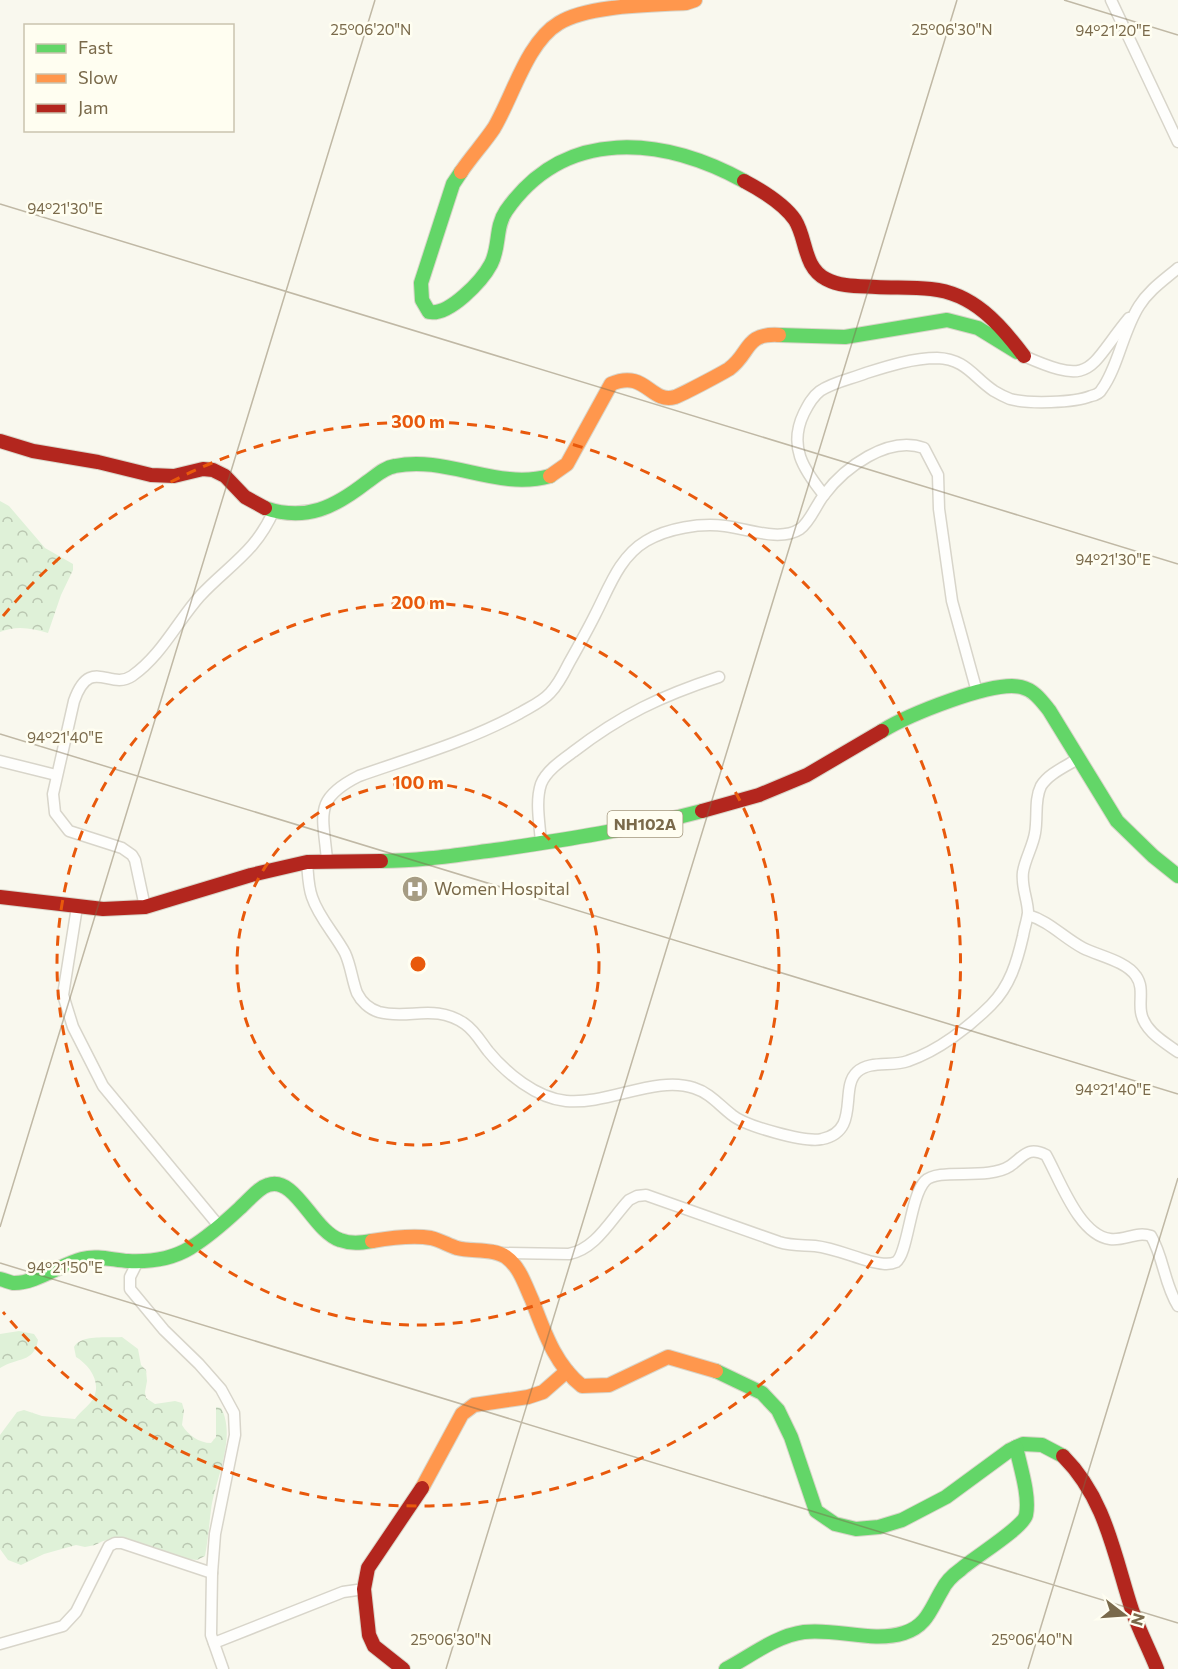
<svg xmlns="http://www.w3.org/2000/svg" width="1178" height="1669" viewBox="0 0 1178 1669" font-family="Commissioner,sans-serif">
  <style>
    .forest { fill: url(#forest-crowns) }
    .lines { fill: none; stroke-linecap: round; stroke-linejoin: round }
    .street-casing { stroke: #d8d5ca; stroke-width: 13 }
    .fast-casing { stroke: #d9d5c9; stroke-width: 16 }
    .slow-casing { stroke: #d9d5c9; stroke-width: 16 }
    .jam-casing { stroke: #d9d5c9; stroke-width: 16 }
    .street { stroke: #fefefc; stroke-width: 10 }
    .fast { stroke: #63d668; stroke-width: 14 }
    .slow { stroke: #ff974d; stroke-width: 14 }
    .jam { stroke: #b3261e; stroke-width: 14 }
    .ticks { fill: none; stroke: #7a6a4b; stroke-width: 1.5; stroke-opacity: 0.45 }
    .ring { fill: none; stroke: #e8590c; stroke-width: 3; stroke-dasharray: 10 8 }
    .labels { text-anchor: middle; stroke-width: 5; stroke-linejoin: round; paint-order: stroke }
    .shield { fill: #fffef1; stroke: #a2967d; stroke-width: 1.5 }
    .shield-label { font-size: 16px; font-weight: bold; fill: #7a6a4b }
    .poi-label { font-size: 18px; fill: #7a6a4b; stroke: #fffef1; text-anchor: start }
    .ticks-label { font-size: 15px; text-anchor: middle; fill: #7a6a4b; stroke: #fffef1; stroke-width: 5; stroke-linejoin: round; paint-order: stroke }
    .centre { fill: #e8590c; stroke: #fffef1; stroke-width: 3 }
    .ring-label { font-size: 18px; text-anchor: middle; font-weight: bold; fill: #e8590c; stroke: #fffef1; stroke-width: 5; stroke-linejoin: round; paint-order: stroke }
  </style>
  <defs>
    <pattern id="forest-crowns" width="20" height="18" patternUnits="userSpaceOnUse" patternTransform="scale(1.5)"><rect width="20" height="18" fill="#dff1d8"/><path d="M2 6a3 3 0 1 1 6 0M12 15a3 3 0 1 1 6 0" fill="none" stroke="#bac7b1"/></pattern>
  </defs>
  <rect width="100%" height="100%" fill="#f9f8ee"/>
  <g class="forest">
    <path d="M0 501 9 506 45 548 73 564V570L61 595 48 633C32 628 16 625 0 632Z"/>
    <path d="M19 1331 34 1334 38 1340C34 1363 18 1357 0 1368V1334Z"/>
    <path d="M122 1337 138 1349 141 1365 146 1370 147 1381 145 1392 146 1398 155 1404 175 1401 182 1403 184 1410 182 1425C188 1435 199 1443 211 1443L216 1437V1407L221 1408C237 1437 215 1480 211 1510 209 1525 208 1541 205 1556L197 1560 186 1559 119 1538 103 1541 95 1545 85 1547 76 1545 44 1554 21 1565 8 1560 0 1549V1435L17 1412 24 1410 42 1416 75 1419C80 1412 91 1404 94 1397 101 1381 89 1365 76 1357L74 1347C81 1334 108 1338 122 1337Z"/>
  </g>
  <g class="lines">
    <defs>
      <g id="street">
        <polyline points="1111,0 1178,142"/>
        <path d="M1024 356C1094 387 1087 369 1129 318"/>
        <path d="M824 495C803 469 788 446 804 413 808 405 812 397 820 391 833 382 851 379 866 373 888 366 913 358 937 358 966 359 973 377 994 391 999 394 1005 397 1010 399 1028 404 1074 403 1091 396 1096 395 1100 393 1102 389 1118 367 1123 331 1139 306 1149 290 1164 280 1178 268"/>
        <polyline points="0,761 56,775"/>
        <path d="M541 843C540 825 535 802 541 784 546 771 562 760 573 752 621 715 661 696 719 677"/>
        <path d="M327 860C323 814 313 799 359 776 413 757 469 741 520 713 530 707 542 702 550 693 558 685 564 673 569 663 578 647 587 631 595 615 609 588 619 557 646 541 668 528 700 523 725 526 748 529 780 542 800 529 810 522 816 505 824 495 844 468 888 435 924 448L938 475 939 509 952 601 977 692"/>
        <path d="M307 862C308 873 308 886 312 897 319 918 335 934 345 953 351 966 352 980 357 993 361 1001 369 1009 379 1012 408 1020 435 1003 465 1024 475 1031 481 1042 488 1051 506 1073 536 1098 566 1101 608 1105 656 1075 694 1088 710 1093 719 1105 732 1115 745 1126 806 1143 822 1139 861 1131 839 1088 857 1072 870 1060 892 1067 908 1061 938 1051 969 1027 991 1005 1010 986 1017 962 1023 936 1024 929 1027 921 1028 913 1028 900 1021 887 1023 872 1025 859 1033 846 1035 833 1038 817 1034 800 1041 786 1049 773 1067 766 1079 758"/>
        <polyline points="77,907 63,995 73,1027 103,1086 219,1226"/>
        <path d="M145 907 135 860 132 855 122 848 69 831 55 813 53 794 74 701C90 655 110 691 132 676 161 656 177 622 200 596 229 565 256 552 274 510"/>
        <path d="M1028 915C1049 921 1064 938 1083 948 1099 956 1126 961 1136 976 1144 987 1139 1000 1141 1012 1144 1031 1164 1042 1178 1052"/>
        <path d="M500 1253 569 1254C596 1249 611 1219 629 1200L637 1196 646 1195 779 1242C792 1246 803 1245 815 1246 833 1248 851 1256 869 1261 877 1263 888 1266 896 1262 908 1254 910 1197 925 1181 939 1167 987 1181 1010 1166 1024 1156 1028 1146 1046 1155 1060 1180 1079 1235 1110 1239 1125 1241 1136 1231 1151 1236 1164 1258 1164 1284 1178 1306"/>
        <polyline points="138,1261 130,1277 130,1289 164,1330 199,1364 221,1389 234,1413 235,1435 215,1534 212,1573 211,1635 223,1669"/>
        <polyline points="214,1643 343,1592 364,1589"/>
        <polyline points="0,1644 63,1626 76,1612 109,1546 115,1543 122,1543 212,1573"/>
      </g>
      <g id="fast">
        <path d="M461 172 453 184 421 283 422 300 429 312C449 316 482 281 491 264 500 247 495 227 506 211 565 126 663 137 744 181"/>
        <polyline points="779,335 845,337 947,320 978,328 1017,352"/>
        <path d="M265 508C306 522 335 507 367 482 376 476 383 468 395 466 447 455 497 491 550 476"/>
        <path d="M882 731C908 715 993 680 1021 687 1034 690 1041 700 1049 710L1117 821 1153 856 1178 876"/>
        <path d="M381 861C420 861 457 855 495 850 564 840 635 829 702 811"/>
        <path d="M0 1279C4 1280 9 1282 13 1283 34 1284 62 1264 82 1259 97 1255 113 1260 128 1261 149 1262 172 1259 190 1248 208 1237 225 1222 240 1208 248 1201 258 1188 268 1185 295 1175 313 1231 340 1240 351 1244 360 1243 372 1241"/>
        <polyline points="716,1371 762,1393 778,1410 791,1437 816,1511 835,1524 856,1529 879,1527 902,1520 946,1497 1010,1450 1023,1444 1042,1445 1063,1456"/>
        <path d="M726 1669C751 1656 775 1636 804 1632 837 1628 872 1643 904 1633 927 1626 931 1608 942 1590 946 1582 953 1575 960 1570 973 1558 1023 1528 1026 1515 1030 1496 1020 1466 1016 1447"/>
      </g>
      <g id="slow">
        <path d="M461 172C471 157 484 143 494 128 513 96 527 42 559 23 588 5 652 5 686 3L695 0"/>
        <path d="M550 476 567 464 611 384C646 369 650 404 675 397 685 393 719 375 729 369 751 353 744 333 779 335"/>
        <path d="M372 1241C390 1238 412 1235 431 1238 440 1240 448 1245 457 1248 472 1252 493 1248 506 1257 520 1267 525 1285 532 1300 544 1331 555 1365 582 1386L609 1385 668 1357 716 1371"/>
        <polyline points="422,1488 462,1414 474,1405 528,1397 543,1392 567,1371"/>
      </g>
      <g id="jam">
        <path d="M744 181C761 190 784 204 795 220 807 239 803 267 826 279 841 287 859 286 876 287 894 288 912 287 931 289 973 293 1000 324 1024 356"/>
        <polyline points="0,441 33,451 98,462 151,475 174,476 203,469 213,470 225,476 245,497 265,508"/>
        <polyline points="702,811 759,795 807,775 882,731"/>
        <polyline points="0,897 103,909 145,907 251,875 307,862 381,861"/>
        <path d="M1063 1456C1106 1499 1114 1555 1132 1610 1139 1630 1149 1649 1157 1669"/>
        <polyline points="403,1669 374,1646 369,1635 364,1589 368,1568 422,1488"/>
      </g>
    </defs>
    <use href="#street" class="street-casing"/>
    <use href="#fast" class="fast-casing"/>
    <use href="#slow" class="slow-casing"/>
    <use href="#jam" class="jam-casing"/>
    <use href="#street" class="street"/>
    <use href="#fast" class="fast"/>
    <use href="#slow" class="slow"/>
    <use href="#jam" class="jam"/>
  </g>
  <path class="ticks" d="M1064 0 1178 35M0 204 1178 564M0 734 1178 1094M0 1227 375 0M0 1263 1178 1623M446 1669 957 0M1028 1669 1178 1178"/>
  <g class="ring">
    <circle cx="418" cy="964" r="181"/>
    <circle cx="418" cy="964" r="361"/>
    <path d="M3 616A542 542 0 1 1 3 1312"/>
  </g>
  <defs>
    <symbol id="hospital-disc" viewBox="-11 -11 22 22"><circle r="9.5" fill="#a69c84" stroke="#fffef1"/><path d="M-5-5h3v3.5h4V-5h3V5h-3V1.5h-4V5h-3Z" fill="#fff"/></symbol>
  </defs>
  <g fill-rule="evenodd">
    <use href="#hospital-disc" x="400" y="874" width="30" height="30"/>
  </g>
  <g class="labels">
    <rect class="shield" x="607.5" y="811" width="75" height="26" rx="4.5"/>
    <g class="shield-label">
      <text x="645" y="830">NH102A</text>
    </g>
    <g class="poi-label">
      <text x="434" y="895">Women Hospital</text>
    </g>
  </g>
  <g class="ticks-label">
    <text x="371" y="35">25°06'20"N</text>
    <text x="952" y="35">25°06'30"N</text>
    <text x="1113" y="36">94°21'20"E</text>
    <text x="65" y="214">94°21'30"E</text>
    <text x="1113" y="565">94°21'30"E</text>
    <text x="65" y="743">94°21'40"E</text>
    <text x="1113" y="1095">94°21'40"E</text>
    <text x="65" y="1273">94°21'50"E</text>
    <text x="451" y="1645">25°06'30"N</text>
    <text x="1032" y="1645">25°06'40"N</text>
  </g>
  <circle cx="418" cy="964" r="9" class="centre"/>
  <g class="ring-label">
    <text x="418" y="428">300 m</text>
    <text x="418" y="609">200 m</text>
    <text x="418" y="789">100 m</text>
  </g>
  <rect x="24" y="24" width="210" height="108" fill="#fffef1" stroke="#cac3af" stroke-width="1.5"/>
  <rect x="36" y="44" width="30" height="9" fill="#63d668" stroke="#cac3af" stroke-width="1.5"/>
  <text x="78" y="54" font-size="18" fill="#7a6a4b">Fast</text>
  <rect x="36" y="74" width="30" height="9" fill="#ff974d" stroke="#cac3af" stroke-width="1.5"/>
  <text x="78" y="84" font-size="18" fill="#7a6a4b">Slow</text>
  <rect x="36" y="104" width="30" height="9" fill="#b3261e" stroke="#cac3af" stroke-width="1.5"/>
  <text x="78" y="114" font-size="18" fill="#7a6a4b">Jam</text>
  <g transform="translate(1124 1615) rotate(107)" stroke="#fffef1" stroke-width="4.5" paint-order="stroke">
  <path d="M0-4.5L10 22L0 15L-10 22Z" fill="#7a6a4b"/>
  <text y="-9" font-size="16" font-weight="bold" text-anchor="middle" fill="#7a6a4b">N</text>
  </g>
</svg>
